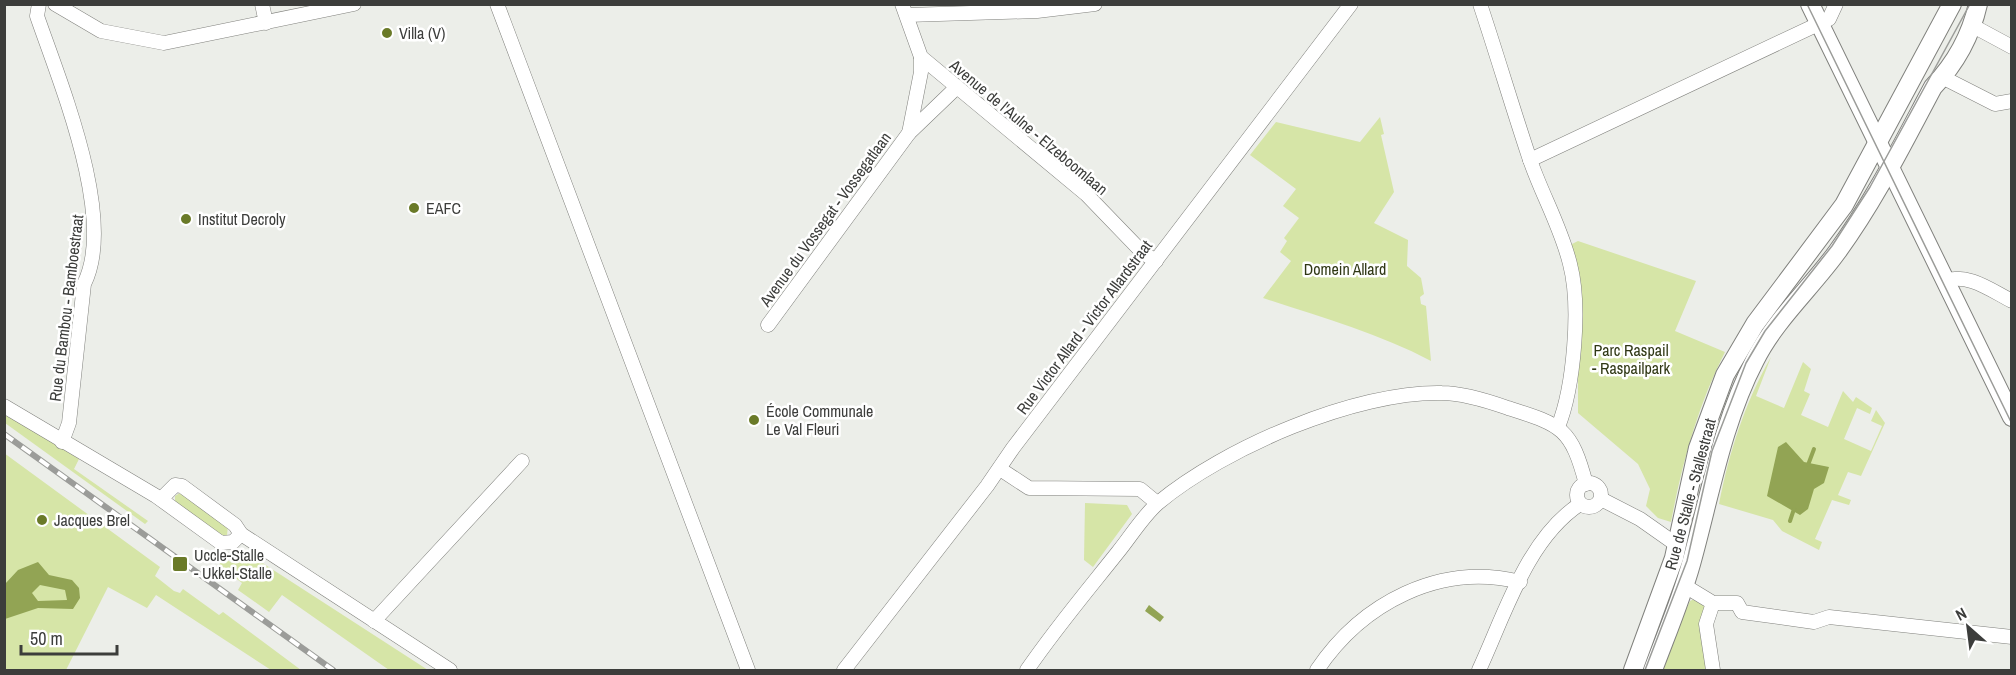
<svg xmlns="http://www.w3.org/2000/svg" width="2016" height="675" viewBox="0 0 2016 675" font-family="'Archivo Narrow',sans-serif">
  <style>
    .green { fill: #d6e5a7 }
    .water { fill: #92a454; fill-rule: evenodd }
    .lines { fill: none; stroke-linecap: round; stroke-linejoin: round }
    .stream { stroke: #92a454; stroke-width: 4 }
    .minor-casing { stroke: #80817d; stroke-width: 15 }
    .major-casing { stroke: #80817d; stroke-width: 20 }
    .minor { stroke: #fff; stroke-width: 14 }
    .major { stroke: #fff; stroke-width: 18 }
    .tram { stroke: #9b9c99; stroke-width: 1.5 }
    .rail-casing { stroke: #9b9c99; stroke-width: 6 }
    .rail { stroke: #fff; stroke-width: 4; stroke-dasharray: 11; stroke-linecap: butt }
    .poi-dot { fill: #6a7a28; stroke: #fff; stroke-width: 2 }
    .labels { text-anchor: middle; stroke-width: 5; stroke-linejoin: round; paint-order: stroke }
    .poi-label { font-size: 16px; fill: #3c3d3b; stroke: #fff; text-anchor: start }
    .street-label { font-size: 16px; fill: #3c3d3b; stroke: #fff }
    .park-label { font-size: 16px; fill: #2f3714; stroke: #fff }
  </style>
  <rect width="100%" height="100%" fill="#eceee9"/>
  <g class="green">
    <path d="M1380 117 1384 134 1381 135 1394 192 1374 223 1408 240 1407 266 1421 278 1424 294 1420 297 1421 304 1426 306 1431 361C1378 333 1320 317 1263 298L1291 261 1280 252 1287 241 1284 238 1299 218 1283 206 1296 189 1250 155 1276 122 1360 142Z"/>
    <path d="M1578 241 1696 281 1675 331 1725 352C1698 405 1682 463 1671 522L1658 518 1646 506 1650 489 1638 464 1578 413V354L1570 245Z"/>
    <path d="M1771 357 1756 396 1784 408 1803 362 1811 369 1804 391 1810 394 1801 415 1828 427 1843 391 1853 402 1856 397 1872 408 1870 414 1857 408 1844 439 1871 451 1882 426 1871 421 1876 410 1885 423 1861 476 1848 472 1838 495 1851 500 1849 505 1832 500 1815 539 1822 542 1819 550 1782 531 1773 520 1719 504C1729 453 1745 402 1771 357Z"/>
    <polygon points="5,413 79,459 74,469 148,521 145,524 5,423"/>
    <polygon points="4,453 160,567 155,576 174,591 180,593 183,589 219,615 223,612 301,670 271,670 156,595 147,608 108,587 66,670 5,670"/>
    <polygon points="180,493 228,526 227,535 221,536 175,502 175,496"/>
    <polygon points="1085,503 1127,505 1132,514 1093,567 1084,560"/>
    <polygon points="241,549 428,670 389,670 282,595 269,612 238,590 242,583 219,565 224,558 232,563"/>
    <polygon points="1694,599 1706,607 1708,670 1659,670 1690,601"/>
  </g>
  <g class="water">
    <polygon points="1786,442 1804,462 1829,467 1824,483 1814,489 1808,509 1800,515 1767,496 1778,447"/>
    <path d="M38 562 49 575 72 580 79 588 80 598 73 609 38 608 5 619V584L18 570ZM40 585 65 590 67 600 38 601 32 593Z"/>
    <polygon points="1149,605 1164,617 1160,622 1145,611"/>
  </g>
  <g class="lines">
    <g class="stream">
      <polyline points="1808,465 1814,449"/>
      <polyline points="1790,521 1794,509"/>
    </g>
    <defs>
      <g id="minor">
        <path d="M39 4 37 16C60 83 117 219 84 284L69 423 62 442"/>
        <polyline points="55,4 101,31 164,43 354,4"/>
        <polyline points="262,4 266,23"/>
        <polyline points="497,4 748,670"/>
        <polyline points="902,4 921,57 1086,194 1143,253 1156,261"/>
        <path d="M1480 4C1497 55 1512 106 1529 157 1541 193 1561 227 1570 264 1581 306 1574 387 1558 427"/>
        <polyline points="907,15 1037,11 1095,4"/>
        <polyline points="1973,26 2012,47"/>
        <polyline points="921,57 921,72 909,133 957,87"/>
        <polyline points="1942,77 1995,104 2012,101"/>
        <polyline points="1530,160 1829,19 1836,4"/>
        <path d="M1945 281C1967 272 1992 291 2012 301"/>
        <polyline points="768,325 909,133"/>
        <polyline points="4,406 156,496 221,543 233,542 241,534"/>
        <polyline points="1000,469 1029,488 1140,489 1157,503"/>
        <circle cx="1589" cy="495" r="12"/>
        <polyline points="161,499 175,485 182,486 235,525 241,534 450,670"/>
        <polyline points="1601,499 1640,519 1677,545"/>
        <polyline points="1685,586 1713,603 1737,603 1742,612 1814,622 1829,617 2012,637"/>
        <polyline points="1713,603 1706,624 1713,670"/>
        <polyline points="374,621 522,461"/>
        <polyline points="844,670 987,486 1013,448 1351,4"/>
        <path d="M1027 670C1055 629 1087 591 1118 552 1131 536 1143 516 1158 503 1224 448 1356 391 1442 393 1463 393 1488 401 1508 408 1561 425 1571 427 1586 484"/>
        <path d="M1317 670C1362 603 1440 562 1520 582"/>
        <path d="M1479 670C1505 614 1527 539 1580 504"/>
      </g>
      <g id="major">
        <polyline points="1810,4 2012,417"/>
        <polyline points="1633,670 1674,558 1698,448 1725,375 1755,324 1844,205 1952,4"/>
        <path d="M1653 670C1666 635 1681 600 1691 564 1710 496 1722 423 1755 360 1775 320 1811 288 1837 252 1875 200 1903 143 1933 87 1955 64 1971 35 1978 4"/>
      </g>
    </defs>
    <use href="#minor" class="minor-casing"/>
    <use href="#major" class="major-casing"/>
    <use href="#minor" class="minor"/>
    <use href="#major" class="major"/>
    <g class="tram">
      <polyline points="1807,4 2012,424"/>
      <polyline points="1645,670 1687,561 1712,451 1746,363 1765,331 1832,246 1870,187 1970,4"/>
    </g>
    <defs>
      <polyline id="rail" points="4,434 333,670"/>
    </defs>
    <use href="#rail" class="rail-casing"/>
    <use href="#rail" class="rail"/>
  </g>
  <g class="poi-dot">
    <circle cx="387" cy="33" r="6"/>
    <circle cx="414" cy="208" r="6"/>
    <circle cx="186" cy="219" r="6"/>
    <circle cx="754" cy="420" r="6"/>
    <circle cx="42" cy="520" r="6"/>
    <rect x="172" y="556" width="16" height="16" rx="3"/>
  </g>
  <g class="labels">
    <g class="poi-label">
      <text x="399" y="39">Villa (V)</text>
      <text x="426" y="214">EAFC</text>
      <text x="198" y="225">Institut Decroly</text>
      <text x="766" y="417">École Communale<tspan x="766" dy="18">Le Val Fleuri</tspan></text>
      <text x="54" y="526">Jacques Brel</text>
      <text x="194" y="561">Uccle-Stalle<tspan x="194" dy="18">- Ukkel-Stalle</tspan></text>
    </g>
    <g class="street-label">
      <text transform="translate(1029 127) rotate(40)" y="6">Avenue de l'Aulne - Elzeboomlaan</text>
      <text transform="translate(825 219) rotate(-54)" y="6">Avenue du Vossegat - Vossegatlaan</text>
      <text transform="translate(66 308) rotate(-83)" y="6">Rue du Bambou - Bamboestraat</text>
      <text transform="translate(1084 327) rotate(-53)" y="6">Rue Victor Allard - Victor Allardstraat</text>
      <text transform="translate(1690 494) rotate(-75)" y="6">Rue de Stalle - Stallestraat</text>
    </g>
    <g class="park-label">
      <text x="1345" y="275">Domein Allard</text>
      <text x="1631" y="356">Parc Raspail<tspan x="1631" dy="18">- Raspailpark</tspan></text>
    </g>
  </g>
  <rect width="2016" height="675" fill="none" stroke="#3c3d3b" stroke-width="12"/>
  <g transform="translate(1968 627) rotate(332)" stroke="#ffffff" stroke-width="4.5" paint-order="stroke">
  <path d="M0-4.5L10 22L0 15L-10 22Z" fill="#3c3d3b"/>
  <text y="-9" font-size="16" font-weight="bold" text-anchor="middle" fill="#3c3d3b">N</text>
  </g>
  <path d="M21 645v9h96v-9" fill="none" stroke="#3c3d3b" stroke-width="3"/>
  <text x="30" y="645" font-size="18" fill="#3c3d3b" stroke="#ffffff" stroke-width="4.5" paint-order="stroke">50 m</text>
</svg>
